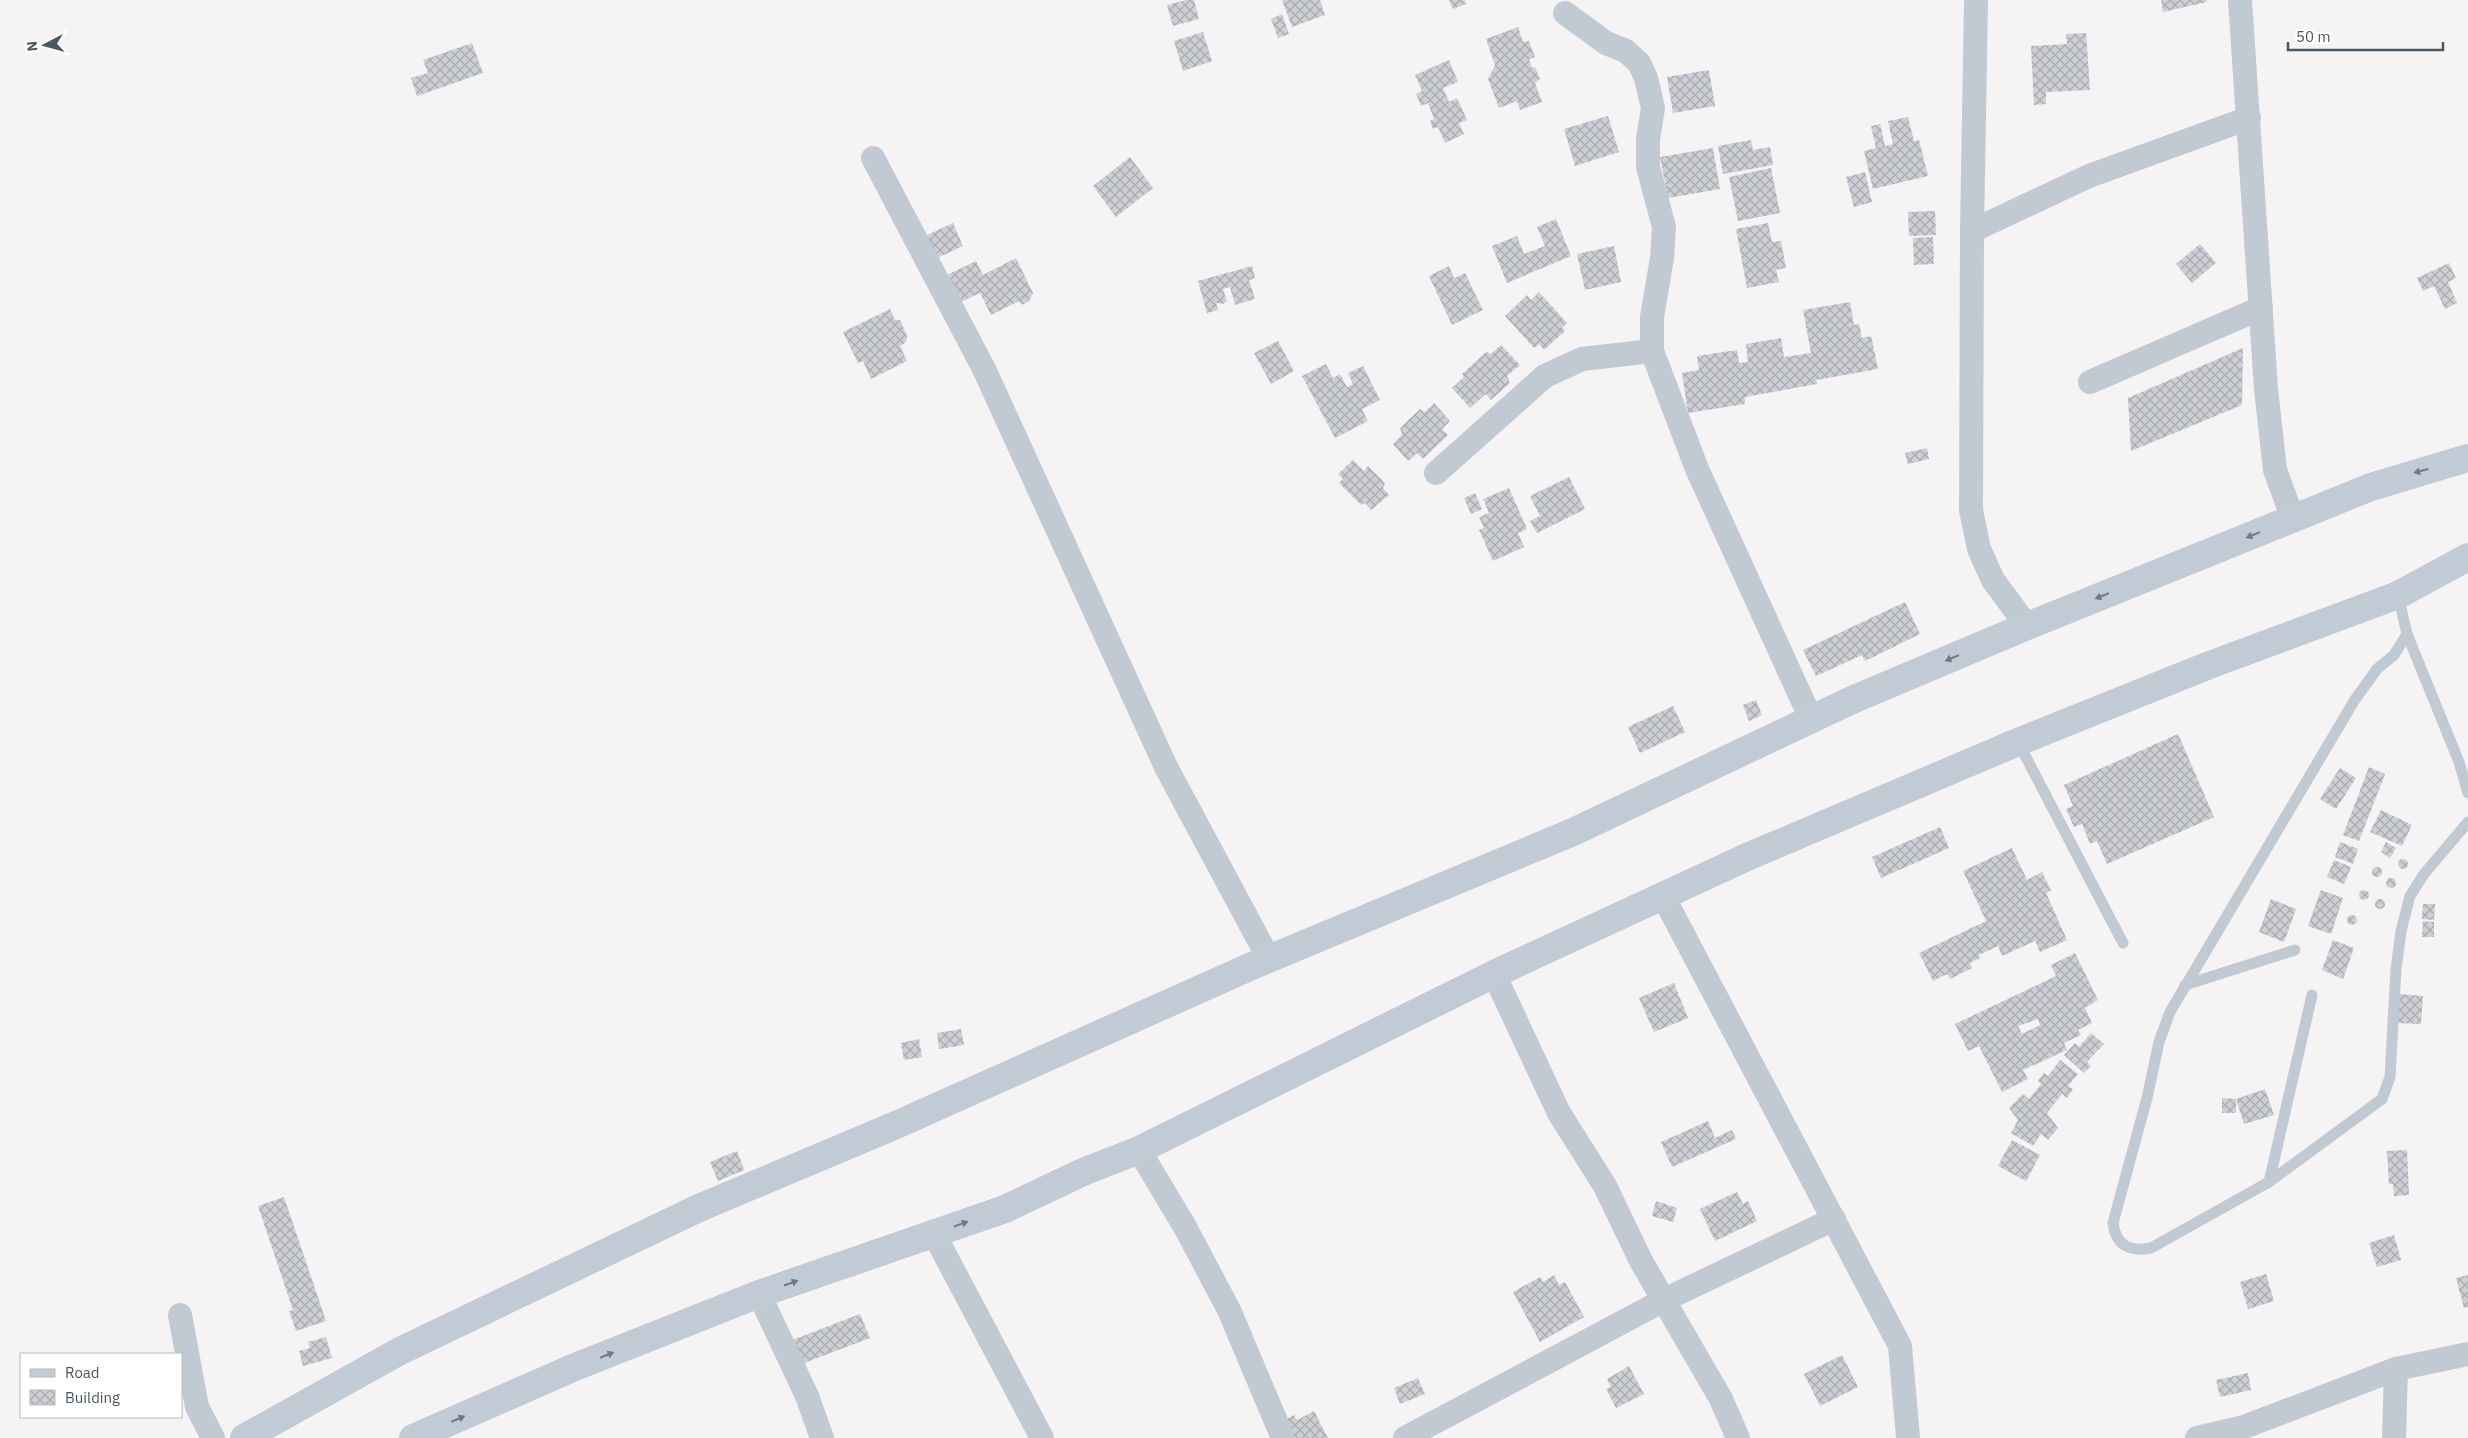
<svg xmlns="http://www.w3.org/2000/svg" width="2468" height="1438" viewBox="0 0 2468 1438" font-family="'IBM Plex Sans',sans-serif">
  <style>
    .building { fill: url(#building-cross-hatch); fill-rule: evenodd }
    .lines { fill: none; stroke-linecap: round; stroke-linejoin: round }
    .lane { stroke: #c1cad2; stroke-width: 11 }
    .street { stroke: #c1cad2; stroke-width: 24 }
    .secondary { stroke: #c1cbd6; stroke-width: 28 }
    .oneway { fill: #6e7984 }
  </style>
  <defs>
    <pattern id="building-cross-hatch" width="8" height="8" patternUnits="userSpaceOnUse" patternTransform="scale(1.25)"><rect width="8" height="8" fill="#cdcfd5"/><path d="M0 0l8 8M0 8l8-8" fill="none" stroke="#a8abb0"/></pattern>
  </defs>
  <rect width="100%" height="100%" fill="#f5f3f3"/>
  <g class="building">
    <polygon points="1186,0 1194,0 1199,19 1173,26 1167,5"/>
    <polygon points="1282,0 1320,0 1325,15 1292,27"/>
    <polygon points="1449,0 1465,0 1466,4 1453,9"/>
    <polygon points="2161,0 2206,0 2207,2 2163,12"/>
    <polygon points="1282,14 1289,34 1278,38 1271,19"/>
    <polygon points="1518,27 1523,42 1529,41 1535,57 1529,59 1532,68 1535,67 1540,79 1535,83 1542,102 1520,110 1517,101 1499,108 1488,79 1495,65 1486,39"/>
    <polygon points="1203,32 1212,61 1183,71 1174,41"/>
    <polygon points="2086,33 2090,90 2046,92 2046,104 2034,105 2031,46 2067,44 2066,34"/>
    <polygon points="472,43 483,73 417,96 411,78 428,73 423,60"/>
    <polygon points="1449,60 1458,82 1443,88 1449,102 1457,98 1467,120 1459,123 1464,134 1445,143 1438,127 1433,129 1430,121 1434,119 1428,103 1421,106 1416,94 1422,91 1415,75"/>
    <polygon points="1709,70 1715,106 1673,113 1667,77"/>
    <polygon points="1608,116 1619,152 1575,166 1564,129"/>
    <polygon points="1908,117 1914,141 1919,140 1928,176 1873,189 1864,151 1876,148 1871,126 1880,124 1885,146 1893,144 1888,121"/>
    <polygon points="1751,140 1753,150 1770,147 1773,165 1723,174 1718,146"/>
    <polygon points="1713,148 1720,189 1668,198 1660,157"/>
    <polygon points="1130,157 1153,188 1116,217 1093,186"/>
    <polygon points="1771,168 1780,213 1738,221 1729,177"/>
    <polygon points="1865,172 1872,202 1854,207 1846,177"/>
    <polygon points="1935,211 1936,235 1909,236 1908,212"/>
    <polygon points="1556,219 1571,256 1507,283 1492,246 1517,236 1524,254 1545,246 1537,227"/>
    <polygon points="953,223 963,246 935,259 925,236"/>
    <polygon points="1768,223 1772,242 1781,241 1786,268 1776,270 1779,282 1747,288 1736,229"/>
    <polygon points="1933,237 1934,264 1914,265 1913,238"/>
    <polygon points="2200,244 2216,263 2192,283 2176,264"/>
    <polygon points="1614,246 1621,282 1585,290 1577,254"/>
    <polygon points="1016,258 1033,293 1029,301 1022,305 1019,301 991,315 980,293 961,302 947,275 976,261 983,275"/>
    <polygon points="2449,263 2456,278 2448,282 2457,303 2445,309 2434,286 2423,291 2417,278"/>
    <polygon points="1252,266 1255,278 1249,280 1255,299 1235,305 1230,287 1223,289 1227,301 1223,304 1216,303 1218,310 1207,313 1198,281"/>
    <polygon points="1449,266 1454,278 1465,273 1483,310 1452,325 1429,276"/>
    <polygon points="1539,292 1567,323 1562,327 1565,331 1544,350 1539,344 1534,348 1505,316 1527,295 1531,300"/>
    <polygon points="1850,302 1854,325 1859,324 1862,338 1871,336 1878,369 1816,380 1817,384 1745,397 1745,404 1688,413 1682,373 1699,370 1697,356 1737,350 1739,363 1748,362 1746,344 1781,338 1784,357 1811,353 1803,310"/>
    <polygon points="890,309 895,320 900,320 907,336 906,342 900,346 907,361 871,379 863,361 858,363 843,332"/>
    <polygon points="1278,341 1294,371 1271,384 1254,353"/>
    <polygon points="1501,345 1520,365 1507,376 1510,383 1491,400 1486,394 1470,408 1452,388 1464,377 1462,374 1486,352 1491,354"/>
    <polygon points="2243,348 2242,405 2131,451 2128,398"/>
    <polygon points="1326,364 1333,378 1340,374 1347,387 1353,384 1348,373 1363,366 1380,400 1362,409 1368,421 1335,438 1302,376"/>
    <polygon points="1434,403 1450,421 1442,429 1448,435 1423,459 1417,453 1408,461 1393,444 1402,435 1400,428 1420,409 1425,412"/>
    <polygon points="1927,448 1929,459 1908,464 1905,453"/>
    <polygon points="1353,460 1364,471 1368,466 1385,483 1383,488 1389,495 1371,510 1365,503 1361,505 1339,483 1343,479 1338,474"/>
    <polygon points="1569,477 1585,509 1537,533 1530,521 1540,516 1530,496"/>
    <polygon points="1509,488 1527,529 1518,533 1524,547 1493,561 1479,530 1484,528 1479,517 1489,513 1483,499"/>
    <polygon points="1475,493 1482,509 1471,514 1464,498"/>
    <polygon points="1905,602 1920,634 1865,661 1862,655 1816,676 1803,650"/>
    <polygon points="1756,700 1762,715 1749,721 1743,705"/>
    <polygon points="1673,706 1685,732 1640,753 1628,727"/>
    <polygon points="2178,734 2214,817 2107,864 2097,841 2090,844 2082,824 2074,827 2066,809 2073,806 2064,785"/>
    <polygon points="2369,767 2385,774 2359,841 2343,835"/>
    <polygon points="2340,768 2356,778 2336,809 2320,799"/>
    <polygon points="2381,810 2412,825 2402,846 2370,832"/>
    <polygon points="1940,827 1949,848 1881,878 1872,857"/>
    <polygon points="2340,842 2358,849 2353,864 2335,857"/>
    <polygon points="2386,842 2396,848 2390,858 2381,852"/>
    <polygon points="2012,848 2027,880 2042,872 2051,890 2046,893 2067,940 2040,952 2035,941 2002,956 1998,946 1979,955 1980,958 1970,963 1972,968 1950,979 1947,974 1933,981 1919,953 1986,921 1963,871"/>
    <circle cx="2403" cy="864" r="5"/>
    <polygon points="2334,860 2351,867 2344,884 2327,877"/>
    <circle cx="2377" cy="872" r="5"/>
    <circle cx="2391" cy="883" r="5"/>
    <circle cx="2364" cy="895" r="5"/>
    <polygon points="2321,890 2343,898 2331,934 2308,926"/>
    <circle cx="2380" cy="904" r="5"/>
    <polygon points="2271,899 2296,909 2284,942 2259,932"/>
    <polygon points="2423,904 2435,904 2434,920 2422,919"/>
    <circle cx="2352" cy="920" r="5"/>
    <polygon points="2423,921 2434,922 2434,937 2422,937"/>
    <polygon points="2333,940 2354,948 2343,979 2322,970"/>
    <path d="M2075 953 2098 1000 2085 1008 2092 1023 2078 1030 2081 1035 2064 1043 2067 1050 2023 1070 2028 1079 2002 1092 1979 1046 1968 1051 1955 1024 2056 976 2051 965ZM2038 1019 2040 1025 2022 1034 2018 1026Z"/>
    <polygon points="1674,983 1688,1018 1654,1032 1639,998"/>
    <polygon points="2399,994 2423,996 2421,1024 2397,1023"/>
    <polygon points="961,1029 964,1045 939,1049 937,1033"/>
    <polygon points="2091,1033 2104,1044 2087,1062 2091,1066 2084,1073 2064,1055 2075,1043 2079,1047"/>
    <polygon points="919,1039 922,1057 904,1060 901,1043"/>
    <polygon points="2060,1060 2078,1074 2068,1086 2073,1089 2067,1098 2062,1094 2047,1113 2058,1128 2048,1140 2041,1134 2033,1146 2011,1133 2018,1120 2009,1108 2023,1094 2029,1099 2041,1084 2038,1081 2044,1073 2048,1076"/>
    <polygon points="2265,1089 2274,1115 2244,1124 2236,1099 2236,1113 2222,1113 2222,1098 2236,1099"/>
    <polygon points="1708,1121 1715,1138 1732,1130 1736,1139 1672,1167 1661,1142"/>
    <polygon points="2012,1140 2040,1155 2026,1181 1998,1166"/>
    <polygon points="2407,1150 2409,1195 2394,1196 2393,1184 2389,1184 2387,1151"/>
    <polygon points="737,1151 744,1170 718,1181 710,1162"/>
    <polygon points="1737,1192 1743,1204 1748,1201 1757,1221 1715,1241 1700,1209"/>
    <polygon points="284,1197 326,1321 296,1331 289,1311 293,1310 258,1206"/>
    <polygon points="1656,1201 1677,1208 1673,1222 1652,1216"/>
    <polygon points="2394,1235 2401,1260 2377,1267 2369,1243"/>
    <polygon points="2266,1274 2274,1301 2248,1309 2240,1282"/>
    <polygon points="1554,1275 1559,1285 1565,1282 1584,1317 1540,1342 1513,1292 1540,1277 1543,1282"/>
    <polygon points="2468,1275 2468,1307 2464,1308 2456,1278"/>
    <polygon points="860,1314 870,1338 799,1365 790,1341"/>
    <polygon points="326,1337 332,1358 303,1366 299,1351 310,1348 308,1342"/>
    <polygon points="1842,1355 1858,1387 1820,1406 1804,1374"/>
    <polygon points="1629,1366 1644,1394 1616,1408 1606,1389 1611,1387 1607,1379"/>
    <polygon points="2248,1373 2251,1390 2220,1397 2216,1380"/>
    <polygon points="1418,1378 1425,1394 1400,1404 1394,1388"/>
    <polygon points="1314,1411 1328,1438 1286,1438 1285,1420 1294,1415 1297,1420"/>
  </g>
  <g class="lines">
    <g class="lane">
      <polyline points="2398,595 2407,634"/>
      <polyline points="2018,742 2123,943"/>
      <path d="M2468 793 2459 762 2407 634 2394 655 2377 669 2354 701 2170 1012 2159 1042 2147 1098 2113 1223C2116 1246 2130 1252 2151 1248L2269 1182 2382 1099 2390 1077 2396 969 2401 931 2410 896 2424 874 2468 822"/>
      <polyline points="2185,985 2295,950"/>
      <polyline points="2269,1182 2312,995"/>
    </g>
    <g class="street">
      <polyline points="1976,0 1972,231 1971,510 1979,549 1993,580 2027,626"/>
      <polyline points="2240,0 2266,389 2275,470 2293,519"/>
      <polyline points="1565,13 1606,43 1626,51 1639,63 1646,78 1653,108 1648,139 1648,167 1664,227 1662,258 1652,317 1652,351 1697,469 1811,719"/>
      <polyline points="873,158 984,369 1166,767 1269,959"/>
      <polyline points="1972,231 2089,176 2249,118"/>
      <polyline points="2090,382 2261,308"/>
      <polyline points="1436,473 1545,376 1582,359 1652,351"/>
      <polyline points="1663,896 1900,1346 1908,1438"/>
      <polyline points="1494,974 1559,1113 1605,1186 1641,1261 1721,1399 1738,1438"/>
      <polyline points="1139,1150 1185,1227 1229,1310 1283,1438"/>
      <polyline points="934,1234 1042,1438"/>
      <polyline points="759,1294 807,1396 822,1438"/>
      <polyline points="180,1315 197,1407 213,1438"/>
      <polyline points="1405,1438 1664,1300 1834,1219"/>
      <polyline points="2197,1438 2244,1427 2396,1369"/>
      <polyline points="2394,1438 2396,1369 2468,1354"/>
    </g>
    <g class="secondary">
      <polyline points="244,1438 400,1351 699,1208 896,1125 1254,965 1573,832 1852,700 2027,626 2371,487 2468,458"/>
      <polyline points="413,1438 575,1367 759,1294 1005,1209 1083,1172 1139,1150 1494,974 1747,857 2018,742 2207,666 2398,595 2468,557"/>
    </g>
  </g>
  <defs><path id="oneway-solid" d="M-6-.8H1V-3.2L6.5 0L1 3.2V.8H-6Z" transform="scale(1.25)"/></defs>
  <g class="oneway">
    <use href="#oneway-solid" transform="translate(2421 471) rotate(165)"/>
    <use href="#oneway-solid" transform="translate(2253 535) rotate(158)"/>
    <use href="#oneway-solid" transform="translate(2102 596) rotate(158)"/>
    <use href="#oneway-solid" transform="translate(1952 658) rotate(157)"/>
    <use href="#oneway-solid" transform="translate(961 1224) rotate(-19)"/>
    <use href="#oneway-solid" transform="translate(791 1283) rotate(-19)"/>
    <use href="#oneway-solid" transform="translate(607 1355) rotate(-22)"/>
    <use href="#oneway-solid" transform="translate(458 1419) rotate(-23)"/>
  </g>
  <rect x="20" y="1353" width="162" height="65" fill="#ffffff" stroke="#b7bbc0"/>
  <rect x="30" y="1369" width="25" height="8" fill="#c1cbd6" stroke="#b7bbc0"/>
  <text x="65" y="1378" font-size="15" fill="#4a5661">Road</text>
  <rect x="30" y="1390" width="25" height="15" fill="url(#building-cross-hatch)" stroke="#b7bbc0"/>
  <text x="65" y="1403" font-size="15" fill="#4a5661">Building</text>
  <g transform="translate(45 45) rotate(264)" stroke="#ffffff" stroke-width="4" paint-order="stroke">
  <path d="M0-4L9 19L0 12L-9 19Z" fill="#4a5661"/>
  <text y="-8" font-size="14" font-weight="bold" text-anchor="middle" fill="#4a5661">N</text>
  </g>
  <path d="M2288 42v8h155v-8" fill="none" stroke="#4a5661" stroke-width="2.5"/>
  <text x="2296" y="42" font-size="15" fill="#4a5661" stroke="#ffffff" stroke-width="4" paint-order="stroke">50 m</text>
</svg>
